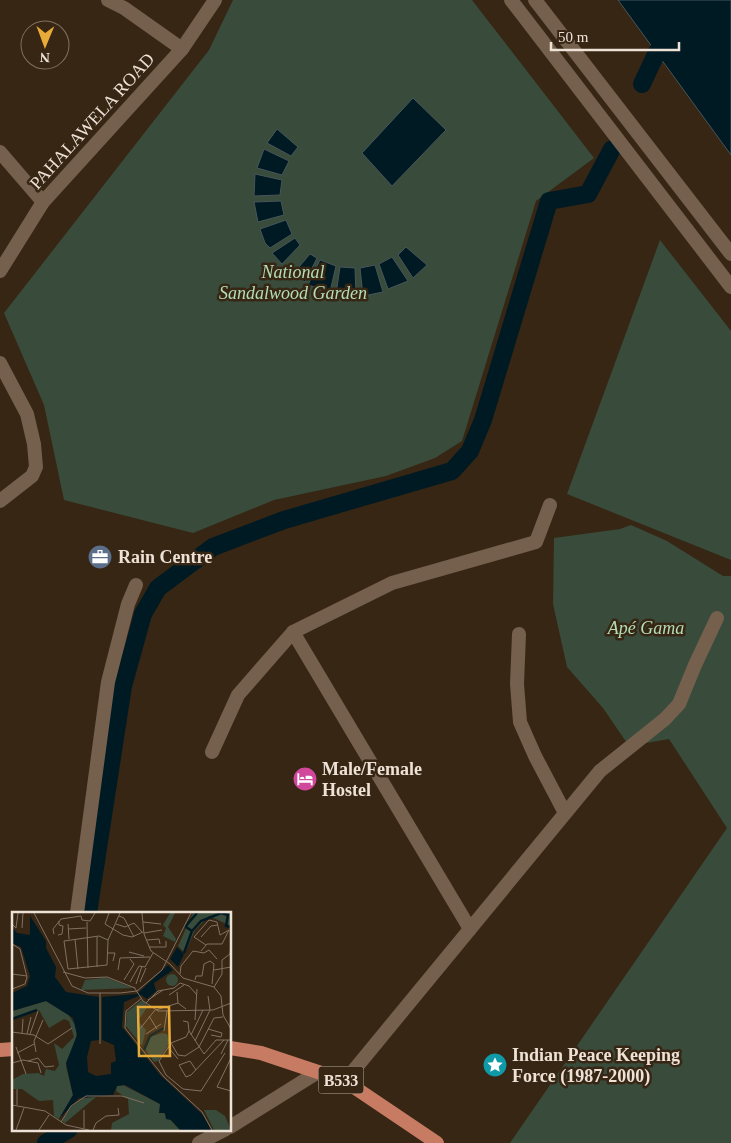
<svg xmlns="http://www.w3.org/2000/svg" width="731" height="1143" viewBox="0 0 731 1143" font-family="'Times New Roman',serif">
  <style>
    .green { fill: #394b3b }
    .water { fill: #001a24; stroke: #47565a }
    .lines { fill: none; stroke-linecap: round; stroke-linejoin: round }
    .canal { stroke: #001a24; stroke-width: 18 }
    .minor { stroke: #74604d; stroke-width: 14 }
    .secondary { stroke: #74604d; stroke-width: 14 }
    .primary { stroke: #c77b63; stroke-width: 14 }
    .labels { text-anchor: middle; stroke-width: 5; stroke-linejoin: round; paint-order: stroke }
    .shield { fill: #372614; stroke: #b7aa9c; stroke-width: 1 }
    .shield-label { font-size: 16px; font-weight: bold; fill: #eee2d7 }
    .street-label { font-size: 18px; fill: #eee2d7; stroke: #372614 }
    .park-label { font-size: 18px; font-style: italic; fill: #b2deb6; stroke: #372614 }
    .poi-label { font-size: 18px; font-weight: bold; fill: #eee2d7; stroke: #372614; text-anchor: start }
    .inset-river { fill: none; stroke: #001a24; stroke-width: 2.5 }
    .inset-road { fill: none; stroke: #807162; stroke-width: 1 }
    .view { fill: #e8ab37; fill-opacity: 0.15; stroke: #e8ab37; stroke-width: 2.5 }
    .inset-edge { fill: none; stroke: #eee2d7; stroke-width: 2.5 }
  </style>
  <rect width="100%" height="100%" fill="#372614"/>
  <g class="green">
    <polygon points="233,0 472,0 594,158 536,201 462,441 435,458 386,476 274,500 193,533 64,500 44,405 4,313 209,50"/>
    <polygon points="660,240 731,331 731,560 567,494"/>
    <polygon points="631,525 667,541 723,576 731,576 731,1143 510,1143 727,828 669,739 629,746 603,708 567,667 553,604 554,538 620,529"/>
  </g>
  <g class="water">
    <polygon points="618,0 731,0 731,155"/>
    <polygon points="413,98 446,130 392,186 362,153"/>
    <polygon points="277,129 298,147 291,156 267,143"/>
    <polygon points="264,149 289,161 282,175 257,168"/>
    <polygon points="255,174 282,180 280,195 254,196"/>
    <polygon points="281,201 284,215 258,222 254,202"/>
    <polygon points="286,220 292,234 270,248 265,243 260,229"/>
    <polygon points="295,238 300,245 282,264 272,253"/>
    <polygon points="406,247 427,265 413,278 398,255"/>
    <polygon points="310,254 317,258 305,282 293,274"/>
    <polygon points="392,257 408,281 388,289 379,264"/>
    <polygon points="320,260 336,266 330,292 308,285"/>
    <polygon points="375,265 383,292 363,296 360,268"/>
    <polygon points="340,267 355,268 356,295 336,294"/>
  </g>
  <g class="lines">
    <g class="canal">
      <polyline points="642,84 657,52"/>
      <polyline points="88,913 123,686 143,614 158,588 213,547 284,520 452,471 470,451 483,420 549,201 588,194 612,149"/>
      <polyline points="46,1143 69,1129"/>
    </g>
    <g class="minor">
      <polyline points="108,0 124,8 182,49"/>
      <polyline points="0,152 43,202"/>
      <polyline points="0,271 43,202 182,49 215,0"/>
      <polyline points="0,363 27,414 34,444 36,467 32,476 0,501"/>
      <polyline points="293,632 470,929"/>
      <polyline points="519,634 517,684 520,722 535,756 565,813"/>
      <polyline points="212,752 238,695 293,632 392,583 536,542 550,505"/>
      <polyline points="77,913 108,682 128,604 136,585"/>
      <polyline points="345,1081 600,771 665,719 679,704 695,665 717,618"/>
      <polyline points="230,1127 318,1072"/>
      <polyline points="199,1143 226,1129"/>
    </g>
    <g class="secondary">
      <polyline points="511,0 731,287"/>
      <polyline points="535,0 731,254"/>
    </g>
    <g class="primary">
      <polyline points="230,1048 261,1053 345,1081 437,1143"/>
      <polyline points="0,1050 14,1049"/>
    </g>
  </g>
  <defs>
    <symbol id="office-disc" viewBox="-11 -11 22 22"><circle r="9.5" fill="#5c6f8a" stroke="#372614"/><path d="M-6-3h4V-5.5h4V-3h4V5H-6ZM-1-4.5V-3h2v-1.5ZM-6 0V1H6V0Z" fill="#fff"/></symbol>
    <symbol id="hotel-disc" viewBox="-11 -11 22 22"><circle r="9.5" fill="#d1479c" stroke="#372614"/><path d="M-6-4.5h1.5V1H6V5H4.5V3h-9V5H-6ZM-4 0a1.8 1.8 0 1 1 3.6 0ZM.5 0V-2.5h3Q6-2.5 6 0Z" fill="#fff"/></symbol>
    <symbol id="sight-disc" viewBox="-11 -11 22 22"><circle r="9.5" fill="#0f9aa8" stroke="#372614"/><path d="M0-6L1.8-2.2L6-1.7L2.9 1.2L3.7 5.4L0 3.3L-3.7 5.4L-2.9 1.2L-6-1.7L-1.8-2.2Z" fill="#fff"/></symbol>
  </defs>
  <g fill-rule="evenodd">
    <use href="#office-disc" x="86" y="543" width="28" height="28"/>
    <use href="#hotel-disc" x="291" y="765" width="28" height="28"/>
    <use href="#sight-disc" x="481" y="1051" width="28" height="28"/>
  </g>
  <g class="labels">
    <rect class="shield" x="318.5" y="1066.5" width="45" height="27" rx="4"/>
    <g class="shield-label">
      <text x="341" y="1086">B533</text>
    </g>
    <g class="street-label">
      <text transform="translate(92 121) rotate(-48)" y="6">PAHALAWELA ROAD</text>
    </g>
    <g class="park-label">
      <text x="293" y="278">National<tspan x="293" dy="21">Sandalwood Garden</tspan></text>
      <text x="646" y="634">Apé Gama</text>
    </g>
    <g class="poi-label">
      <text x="118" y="563">Rain Centre</text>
      <text x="322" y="775">Male/Female<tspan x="322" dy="21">Hostel</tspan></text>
      <text x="512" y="1061">Indian Peace Keeping<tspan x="512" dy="21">Force (1987-2000)</tspan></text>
    </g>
  </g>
  <g transform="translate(12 912)">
    <rect width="219" height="219" fill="#372614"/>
    <path d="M158 1H163L156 15 164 27 163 30 151 24 154 16 151 13ZM181 1H219V14L197 4 183 18 173 41 166 34ZM154 68a6 6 0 1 1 12 0a6 6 0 1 1-12 0ZM91 66H95L121 76 69 78 73 68ZM130 88 136 94 126 109 134 118 130 134 114 114 115 100ZM34 89 56 102 65 116 64 130 54 154 61 183 47 207 42 204 41 188 27 189 10 177H0V168L11 162 26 161 32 164 34 157 43 159 47 153 42 131 50 137 62 125 57 109 52 107 37 116 27 98 0 107V99ZM150 121 155 122 158 130 146 149 142 150 133 137 138 125ZM111 173 148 192V197L168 218H99L100 211 117 202 116 187 104 179 105 174ZM84 185 53 211 50 209 59 195 72 186ZM192 198H204L213 204 219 218H202Z" fill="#394b3b"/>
    <path d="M18 4 34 29V36L44 55 43 65 54 80 87 85V128L79 129 75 145 76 160 84 164 99 162V151L104 149 102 133 90 128V85L125 82 156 53 161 58 142 71 144 79 135 87 129 83 112 90 110 115 148 163 191 203 199 218H168L159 208 154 207 153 201H147L148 192 113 173 105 174 101 183 67 186 47 207 61 183 54 151 65 123 61 106 34 89 0 99V81L15 74 18 64 9 35 0 31V15L5 21 18 23ZM165 35 172 42 166 55 158 47Z" fill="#001a24"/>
    <path class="inset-river" d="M173 15 185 1M180 19 189 9 209 1 216 3 214 14 219 15M172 41 180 19 174 15M0 107 25 98M132 138 138 124 152 116"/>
    <path class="inset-road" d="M22 1 60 74 76 81H108L125 79 150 58 179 1M97 1 93 12 111 23 120 25 131 20M130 1 132 22 139 39 158 52 171 66 202 75 209 84 211 103 219 117M107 4 112 6 122 25M75 10 76 56M131 10 149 12M0 12 4 16 6 1M56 12 57 27M104 12 113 15 122 11 130 20M10 16 11 1M56 17 74 16M132 21 150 18M42 22 41 17 49 7 69 4 70 8 78 9 83 1M46 23 50 22 51 14 47 13V9M85 25V55M189 25 199 14 206 13M63 27 66 57M135 28 147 27 148 32M0 32 8 37 15 65 13 72 0 77M194 33 182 25 197 8 205 10 208 23M137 35H154V29M189 39 195 32H210L217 18 208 23M117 40 132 44M96 41H103L101 49M192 52 198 49 202 52 200 72M56 57 95 53 96 28 108 1M56 57 52 29 87 24 96 28M106 58 108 46 138 45M202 58 219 55M51 60 73 66 95 65 123 76M0 62 15 64M168 62 169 54 181 39 192 41 197 38 205 47M112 68 122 52 118 47M183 68 184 64H190L192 52M118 70 127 54 133 55 141 41M128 70 134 56M124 72 130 54M122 75 131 89 146 99 201 98 219 91M202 75 210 62V48L218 42 219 33M165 80 166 91 174 97M157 83 172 73M130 86 114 99 113 116 152 165 190 200 200 218M136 88 151 78M134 91 146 79 162 76 168 71 177 74 185 83M144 98 166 91M137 104 145 117M183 108 185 77M171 109 176 110 177 119 192 142 204 128H219M196 117 210 121 209 125 199 123M127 118 143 98M152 119 155 99M177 119 174 125 159 131 147 149 154 163 171 177 189 179 213 141M0 120 22 123 36 132 60 116M10 122 11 107M15 122 19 105M18 122 26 99M134 122 149 112M179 123 191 98M183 129 198 98 196 84M159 131 166 143 173 144 187 135 202 106 211 105M88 132V81M4 135 14 162M156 135 166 147M24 140 22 129 31 108M5 141 22 132M209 142 216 128M219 146 205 175 219 179M16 149 26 146 33 155 42 154M0 151 11 148 26 151 29 161M184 158 178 149 167 153 174 165 179 163 212 128M5 177V193M0 193 33 199 54 213 77 218M49 210 59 194 74 184H110L132 191M72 216V198M4 218 12 196M27 218 37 203M81 218 84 211 94 204 107 203 106 196"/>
    <path class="view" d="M126 95H157L158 144H127Z"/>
    <rect width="219" height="219" class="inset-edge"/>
  </g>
  <g transform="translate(45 45) rotate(181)"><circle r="24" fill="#372614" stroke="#807162"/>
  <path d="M0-4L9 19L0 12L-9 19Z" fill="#e8ab37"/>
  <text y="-8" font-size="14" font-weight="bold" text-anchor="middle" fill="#eee2d7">N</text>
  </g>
  <path d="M551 42v8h128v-8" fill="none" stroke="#eee2d7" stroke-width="2.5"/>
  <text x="558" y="42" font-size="15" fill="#eee2d7" stroke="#372614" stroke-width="4" paint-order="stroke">50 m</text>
</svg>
